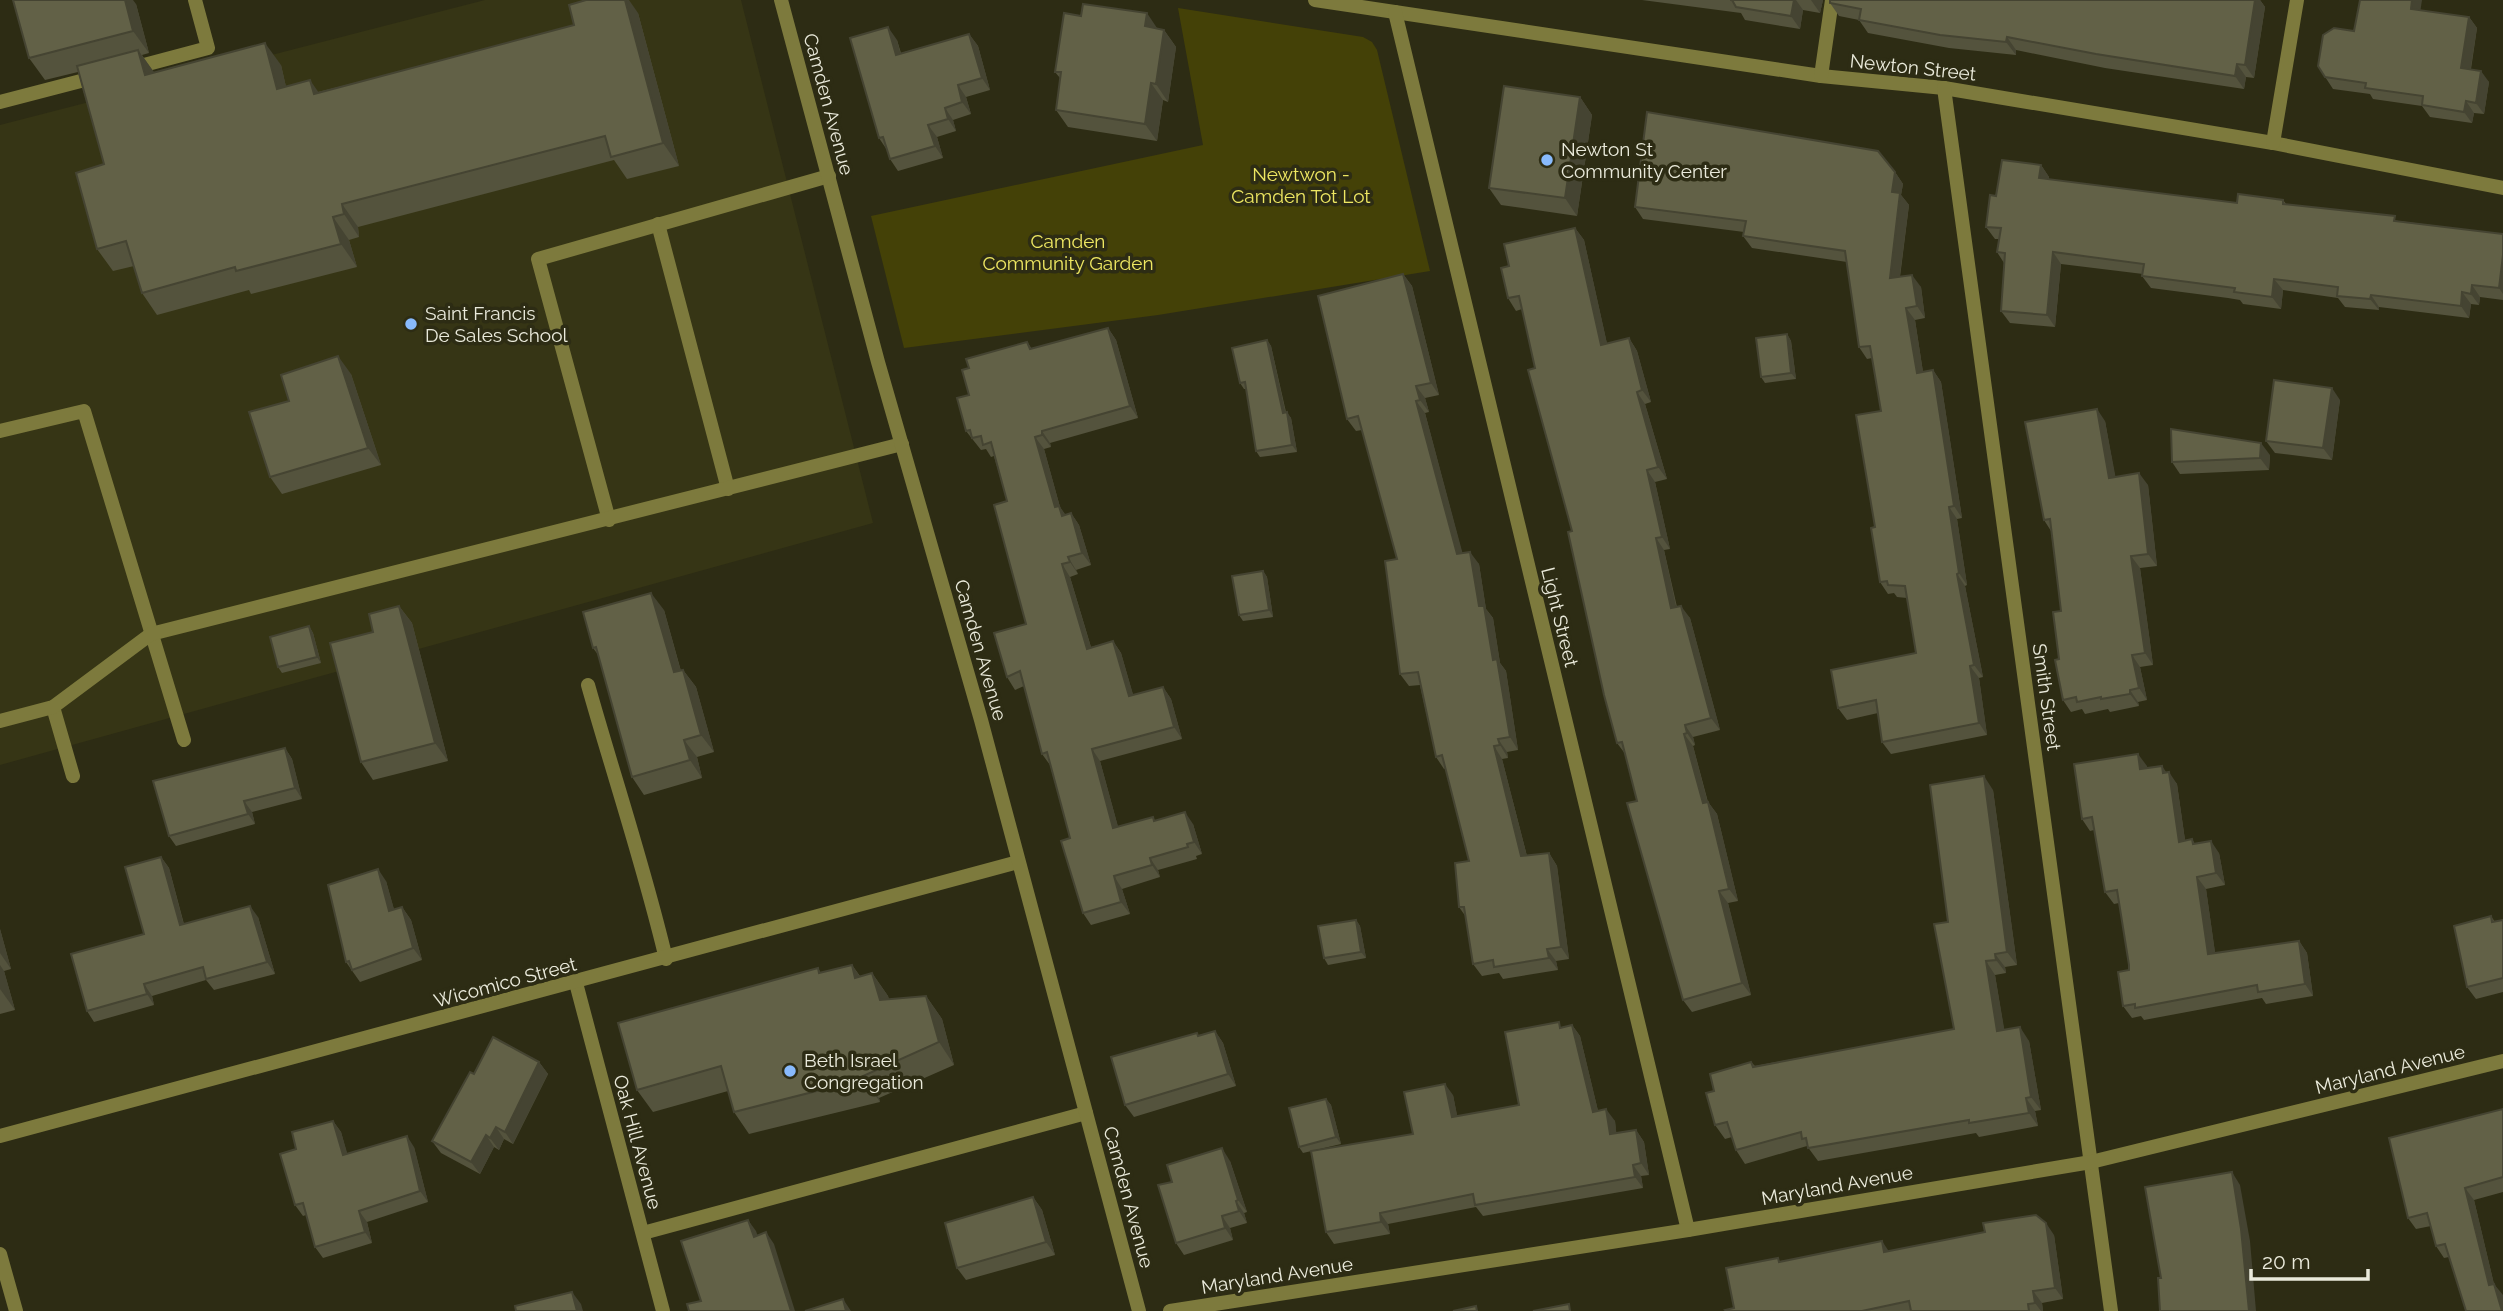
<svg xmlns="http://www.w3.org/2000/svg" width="2503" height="1311" viewBox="0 0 2503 1311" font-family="Raleway,sans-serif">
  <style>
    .built { fill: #363515 }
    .green { fill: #444107 }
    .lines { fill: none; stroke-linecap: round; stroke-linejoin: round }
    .service { stroke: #7d7a3d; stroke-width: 14 }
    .minor { stroke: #7d7a3d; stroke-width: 14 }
    .tertiary { stroke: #7d7a3d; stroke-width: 14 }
    .wall { fill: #54533d }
    .shaded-wall { fill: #454432 }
    .building { fill: #626147; stroke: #454432; stroke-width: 2 }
    .poi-dot { fill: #88bafc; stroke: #2d2c14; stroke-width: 2.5 }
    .labels { text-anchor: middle; stroke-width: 7; stroke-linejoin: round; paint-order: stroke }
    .street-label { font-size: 19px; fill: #eaeadb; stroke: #2d2c14 }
    .poi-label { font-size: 19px; fill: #eaeadb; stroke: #2d2c14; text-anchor: start }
    .park-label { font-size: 19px; fill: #eee762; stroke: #2d2c14 }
  </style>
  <rect width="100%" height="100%" fill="#2d2c14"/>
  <polygon class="built" points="485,0 741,0 873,523 0,765 0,125"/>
  <polygon class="green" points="1178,8 1363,37 1372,42 1377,50 1430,271 1158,315 904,348 871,216 1203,145"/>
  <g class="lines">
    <g class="service">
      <polyline points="129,69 208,48 195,0"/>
      <polyline points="0,102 100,76"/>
      <polyline points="658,224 728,489"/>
      <polyline points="0,431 84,411 184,740"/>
      <polyline points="609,520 538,259 829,176"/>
      <path d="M588 685C614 777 644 866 666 959"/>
      <polyline points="53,707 73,776"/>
      <polyline points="0,721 53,707 151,634 902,444"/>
      <polyline points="643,1233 1086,1113"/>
    </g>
    <g class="minor">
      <polyline points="1315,0 1821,76 1944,88 2273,143 2503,188"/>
      <polyline points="1395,12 1688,1230"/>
      <polyline points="1821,76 1832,0"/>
      <polyline points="1944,88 2111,1311"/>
      <polyline points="2273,143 2297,0"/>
      <polyline points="576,983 663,1311"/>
      <polyline points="0,1136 1018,862"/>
      <polyline points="0,1254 16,1311"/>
      <polyline points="1170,1311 1688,1230 2091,1162 2503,1061"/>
    </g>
    <polyline class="tertiary" points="781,0 878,362 981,720 1139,1311"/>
  </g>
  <g class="wall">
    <polygon points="1642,0 1823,0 1820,13 1803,10 1800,29 1745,20 1741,13"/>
    <polygon points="1830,0 2260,0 2265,7 2254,78 2246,77 2244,89 2105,68 2016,50 2016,55 1949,48 1868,33 1859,20 1839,16 1830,3"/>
    <polygon points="136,4 149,53 142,55 154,73 281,65 286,87 318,92 638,13 679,166 627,179 614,160 358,227 359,237 349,240 357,267 251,294 249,290 157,315 142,293 134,266 113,271 97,249 104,164 78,72 45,80 29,58"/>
    <polygon points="2420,10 2469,17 2477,28 2471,69 2489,82 2484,114 2474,113 2472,123 2430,117 2422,106 2373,99 2370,94 2333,89 2318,66 2354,31"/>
    <polygon points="1157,29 1164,30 1176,47 1168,102 1163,100 1157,141 1068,127 1056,110 1060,78 1055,72"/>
    <polygon points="969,34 978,46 990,90 966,97 971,114 953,120 956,131 937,137 943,158 898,171 890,159 887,150 879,138 897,40 901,53"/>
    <polygon points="1580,97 1592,115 1577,216 1501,205 1489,188"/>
    <polygon points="2041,165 2049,177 2049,179 2237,203 2283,200 2287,205 2399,221 2503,234 2503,300 2480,297 2479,305 2471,304 2469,318 2379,307 2379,310 2345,307 2338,298 2283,290 2281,309 2243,304 2240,300 2228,298 2151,288 2142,276 2143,274 2061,264 2055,327 2010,323 2001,311 2004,263 1997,252 1999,239 1995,239 1986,227 1996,196"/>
    <polygon points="1895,172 1903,184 1901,195 1909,205 1900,277 1921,287 1925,318 1915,320 1923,372 1933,370 1941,382 1962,518 1957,519 1967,585 1965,586 1983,677 1979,678 1987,735 1891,754 1882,742 1878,713 1847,720 1838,708 1916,653 1907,598 1897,597 1894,593 1888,594 1880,582 1875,527 1881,411 1872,358 1867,359 1859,347 1847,262 1752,248 1743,236 1744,232 1643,219 1635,207"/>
    <polygon points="1575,228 1584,240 1607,344 1629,338 1637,351 1651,402 1645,404 1667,479 1655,482 1670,549 1664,550 1677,607 1690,618 1720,730 1693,737 1695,745 1693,746 1708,802 1717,814 1738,901 1728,903 1751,995 1692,1012 1683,1000 1626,755 1617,743 1572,531 1522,309 1516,311 1508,298 1509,266"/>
    <polygon points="1403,274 1412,286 1439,395 1425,398 1429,412 1425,413 1462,553 1479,564 1486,609 1493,618 1500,663 1506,671 1518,750 1507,752 1508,758 1502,759 1527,856 1549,853 1557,866 1569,959 1556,961 1558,970 1503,979 1499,973 1482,976 1473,964 1466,917 1459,907 1469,861 1446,768 1444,769 1436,757 1420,685 1409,686 1400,674 1397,559 1362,430 1356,431 1347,419"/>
    <polygon points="1108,328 1116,340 1138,418 1050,443 1051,447 1044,449 1060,507 1065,515 1071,513 1079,525 1091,565 1076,570 1078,574 1070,577 1091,647 1113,641 1121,653 1133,695 1163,687 1171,699 1182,739 1100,761 1118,827 1153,817 1155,821 1193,824 1202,854 1196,856 1197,859 1158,870 1160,877 1122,889 1130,914 1091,925 1083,913 1070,838 1050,765 1042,754 1024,686 1015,690 1007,677 1026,624 1007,501 994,456 991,457 986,449 981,450 966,431 969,395 969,368 1027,342 1032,349"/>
    <polygon points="1787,334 1791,341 1796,379 1765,383 1761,377"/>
    <polygon points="1267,340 1271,346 1286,412 1291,418 1297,452 1260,457 1256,451 1246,389 1244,389 1240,383"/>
    <polygon points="351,374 381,465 282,494 270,477 289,401"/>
    <polygon points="2340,400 2332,460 2275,453 2266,441"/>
    <polygon points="2105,421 2115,477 2148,485 2157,566 2140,568 2153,665 2140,667 2147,700 2138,702 2139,706 2110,712 2108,709 2085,714 2082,709 2071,712 2063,700 2059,659 2061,611 2051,531 2044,520"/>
    <polygon points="2270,455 2269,470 2180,474 2172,462"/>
    <polygon points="1263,571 1267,577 1273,617 1243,621 1239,615"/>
    <polygon points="399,606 412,623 448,761 373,780 361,762 373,632"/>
    <polygon points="664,610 681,671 683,670 696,687 714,752 697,757 702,778 644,795 632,777 599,656 593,648"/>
    <polygon points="309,626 313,633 321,663 282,673 278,667"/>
    <polygon points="285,748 292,759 302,799 252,812 255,824 176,846 169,836"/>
    <polygon points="2147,766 2147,768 2167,773 2177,784 2185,840 2192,839 2195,844 2219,853 2225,885 2206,889 2215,953 2299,941 2307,953 2313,996 2266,1004 2262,998 2144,1020 2141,1016 2132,1018 2123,1006 2129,965 2119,903 2114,904 2105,892 2094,830 2090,831 2082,819"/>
    <polygon points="1993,790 2017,965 2005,967 2006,973 1995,975 2004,1030 2029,1041 2041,1110 2035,1111 2038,1126 1979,1137 1976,1133 1818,1161 1807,1146 1745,1164 1736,1150 1732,1137 1725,1139 1715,1125 1714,1091 1751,1062 1755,1066 1954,1029 1948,922"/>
    <polygon points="161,857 169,868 184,924 258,917 275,974 214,990 206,980 152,996 154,1005 94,1022 87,1011 144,934"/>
    <polygon points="386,881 394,910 402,907 411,920 422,960 360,982 346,962"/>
    <polygon points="2491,916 2495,922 2503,919 2503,992 2476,999 2467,987"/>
    <polygon points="1356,920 1360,926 1366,958 1328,965 1324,958"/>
    <polygon points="0,929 11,969 4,971 15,1010 0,1014"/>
    <polygon points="852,965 860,976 872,973 888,996 889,1000 926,996 942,1019 954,1065 879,1098 880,1102 749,1134 734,1112 728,1091 653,1112 637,1090 818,968 821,973"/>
    <polygon points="1572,1025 1580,1036 1598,1111 1615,1121 1616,1133 1636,1130 1644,1142 1649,1175 1641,1176 1643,1188 1483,1216 1476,1207 1388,1224 1390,1234 1334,1244 1326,1232 1413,1134 1453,1095 1457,1116 1519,1105 1562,1027"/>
    <polygon points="1215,1031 1223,1043 1236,1086 1134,1117 1125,1105 1199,1035"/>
    <polygon points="539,1062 548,1074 513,1144 504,1139 499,1150 494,1147 480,1174 441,1153 432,1141 474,1074"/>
    <polygon points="1326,1099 1331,1105 1341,1144 1303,1153 1299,1147"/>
    <polygon points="2503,1109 2503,1192 2474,1200 2494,1284 2503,1297 2503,1311 2449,1257 2444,1258 2436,1246 2431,1226 2416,1229 2408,1218"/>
    <polygon points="333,1121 341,1132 347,1154 414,1147 428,1202 367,1222 372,1243 323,1258 315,1247 306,1215 303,1216 295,1205 296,1149"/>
    <polygon points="1230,1161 1247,1212 1244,1213 1247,1223 1230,1228 1233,1240 1184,1255 1176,1243 1172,1182"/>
    <polygon points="1033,1197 1042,1210 1055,1255 966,1280 957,1268"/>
    <polygon points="2054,1235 2063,1299 2042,1303 2043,1311 1726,1311 1734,1308 1780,1261"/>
  </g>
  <g class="shaded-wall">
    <polygon points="123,0 133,0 136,4 149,53 133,31"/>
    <polygon points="625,0 629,0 638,13 679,166 663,143"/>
    <polygon points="1794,0 1796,0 1803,10 1800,29 1791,16"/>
    <polygon points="1811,0 1823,0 1820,13"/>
    <polygon points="2255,0 2260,0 2265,7 2254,78 2245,65"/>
    <polygon points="2412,0 2422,0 2419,20 2411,9"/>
    <polygon points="1147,13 1159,31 1145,26"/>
    <polygon points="2469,17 2477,28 2469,79 2461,68"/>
    <polygon points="888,27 897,40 904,67 896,55"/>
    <polygon points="1164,30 1176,47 1168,102 1156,84"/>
    <polygon points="969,34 978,46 990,90 982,78"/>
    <polygon points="2007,37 2016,50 2016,55 2006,42"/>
    <polygon points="265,43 281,65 292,112 277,89"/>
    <polygon points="138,50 154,72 161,98 145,75"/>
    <polygon points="2237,64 2246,77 2244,89 2235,76"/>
    <polygon points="2481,71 2489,82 2484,114 2476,103"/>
    <polygon points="310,80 326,103 314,94"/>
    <polygon points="1151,83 1163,100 1157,141 1145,124"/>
    <polygon points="958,85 966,97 971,114 962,102"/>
    <polygon points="1580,97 1592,115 1577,216 1565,198"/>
    <polygon points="2466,101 2474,113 2472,123 2464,112"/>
    <polygon points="945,108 953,120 956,131 948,119"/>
    <polygon points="928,125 937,137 943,158 935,146"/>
    <polygon points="2041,165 2049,177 2047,190 2039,178"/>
    <polygon points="1895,172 1903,184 1901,195 1909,205 1898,290 1890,278 1892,192"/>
    <polygon points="342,204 358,227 359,237 344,214"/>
    <polygon points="333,217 349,240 357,267 341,244"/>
    <polygon points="1575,228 1584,240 1610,357 1601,345"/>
    <polygon points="2053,252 2061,264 2055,327 2047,315"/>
    <polygon points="2503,255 2503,294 2499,288"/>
    <polygon points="1403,274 1412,286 1439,395 1431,383"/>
    <polygon points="1912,275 1921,287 1925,318 1917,306"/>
    <polygon points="2274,279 2283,290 2281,309 2272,297"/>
    <polygon points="2472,285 2480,297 2479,305 2471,294"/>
    <polygon points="2462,292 2471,304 2469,318 2461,306"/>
    <polygon points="2371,295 2379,307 2379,310 2370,299"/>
    <polygon points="1906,308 1915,320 1925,385 1917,373"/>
    <polygon points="1108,328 1116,340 1138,418 1130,406"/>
    <polygon points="1787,334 1791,341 1796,379 1791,373"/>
    <polygon points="1629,338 1637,351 1651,402 1642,390"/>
    <polygon points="1267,340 1271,346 1287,419 1283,413"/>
    <polygon points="338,356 351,374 381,465 368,448"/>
    <polygon points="1933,370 1941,382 1962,518 1954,506"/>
    <polygon points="1416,386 1425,398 1429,412 1420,400"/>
    <polygon points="2332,388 2340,400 2332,460 2323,448"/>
    <polygon points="1637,392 1645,404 1667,479 1658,467"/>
    <polygon points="1416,401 1425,413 1466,566 1457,554"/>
    <polygon points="2097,409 2105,421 2118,490 2109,478"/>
    <polygon points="1287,412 1291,418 1297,452 1292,445"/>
    <polygon points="1042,431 1050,443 1051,447 1042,435"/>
    <polygon points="1035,437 1044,449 1060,507 1068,518 1070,528 1055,507"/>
    <polygon points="2261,443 2270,455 2269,470 2260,458"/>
    <polygon points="1647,470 1655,482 1670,549 1662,537"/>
    <polygon points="2139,473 2148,485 2157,566 2148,554"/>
    <polygon points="1949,507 1957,519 1967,585 1959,573"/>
    <polygon points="1071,513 1079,525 1091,565 1082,553"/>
    <polygon points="1656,538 1664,550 1679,620 1671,608"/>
    <polygon points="1470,552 1479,564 1486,609 1493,618 1500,663 1506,671 1518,750 1510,737 1493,660 1479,606"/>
    <polygon points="2131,556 2140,568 2153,665 2145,653"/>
    <polygon points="1068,557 1076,570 1078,574 1070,562"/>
    <polygon points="1062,564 1070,577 1095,661 1087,649"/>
    <polygon points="1263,571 1267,577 1273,617 1269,610"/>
    <polygon points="1957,574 1965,586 1983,677 1974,665"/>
    <polygon points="651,593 664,610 686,690 674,672"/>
    <polygon points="399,606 412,623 448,761 435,743"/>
    <polygon points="1681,606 1690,618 1720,730 1711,718"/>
    <polygon points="309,626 313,633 321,663 317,657"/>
    <polygon points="1113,641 1121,653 1137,708 1129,696"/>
    <polygon points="2132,655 2140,667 2147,700 2139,688"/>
    <polygon points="1970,666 1979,678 1987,735 1979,723"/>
    <polygon points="683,670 696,687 714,752 701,735"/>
    <polygon points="1163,687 1171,699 1182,739 1174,727"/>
    <polygon points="2130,690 2138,702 2139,706 2130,694"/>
    <polygon points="1685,725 1693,737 1695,745 1687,733"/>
    <polygon points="1684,734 1693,746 1711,815 1703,803"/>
    <polygon points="1498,739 1507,752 1508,758 1500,745"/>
    <polygon points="684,740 697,757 702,778 690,760"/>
    <polygon points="1494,746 1502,759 1530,868 1521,856"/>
    <polygon points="285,748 292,759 302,799 295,788"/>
    <polygon points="1092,749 1100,761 1122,841 1113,828"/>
    <polygon points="2138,754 2147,766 2149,781 2140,769"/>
    <polygon points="2162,766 2169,776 2169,772 2177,784 2187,854 2179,842"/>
    <polygon points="1984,776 1993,790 2017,965 2007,952"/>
    <polygon points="244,801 252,812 255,824 248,814"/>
    <polygon points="1708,802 1717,814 1738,901 1729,889"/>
    <polygon points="1185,812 1193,824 1202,854 1194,842"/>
    <polygon points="2211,841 2219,853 2225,885 2216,873"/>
    <polygon points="1549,853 1557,866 1569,959 1561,947"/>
    <polygon points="161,857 169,868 187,937 180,925"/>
    <polygon points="1150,858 1158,870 1160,877 1152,865"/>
    <polygon points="378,869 386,881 398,923 389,911"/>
    <polygon points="1114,876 1122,889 1130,914 1121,902"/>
    <polygon points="2197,877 2206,889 2217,966 2208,954"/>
    <polygon points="1719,891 1728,903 1751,995 1742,983"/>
    <polygon points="250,906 258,917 275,974 267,962"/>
    <polygon points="402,907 411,920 422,960 413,948"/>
    <polygon points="1356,920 1360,926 1366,958 1361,952"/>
    <polygon points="0,929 11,969 0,953"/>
    <polygon points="2299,941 2307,953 2313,996 2305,984"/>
    <polygon points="1547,949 1556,961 1558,970 1549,958"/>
    <polygon points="1995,954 2005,967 2006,973 1996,960"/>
    <polygon points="1986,961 1995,975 2007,1045 1997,1031"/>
    <polygon points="0,965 4,971 15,1010 0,989"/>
    <polygon points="852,965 867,987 855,978"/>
    <polygon points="872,973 888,996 896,1023 880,1000"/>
    <polygon points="144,984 152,996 154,1005 147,994"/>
    <polygon points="926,996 942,1019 954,1065 939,1042"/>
    <polygon points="1572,1025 1580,1036 1601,1123 1593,1112"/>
    <polygon points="2020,1027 2029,1041 2041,1110 2031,1097"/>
    <polygon points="1215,1031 1223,1043 1236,1086 1228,1074"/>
    <polygon points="539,1062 548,1074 513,1144 505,1132"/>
    <polygon points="863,1076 879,1098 880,1102 864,1079"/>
    <polygon points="1445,1084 1453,1095 1460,1129 1452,1117"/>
    <polygon points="2026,1098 2035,1111 2038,1126 2029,1113"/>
    <polygon points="1326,1099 1331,1105 1341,1144 1336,1137"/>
    <polygon points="1606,1109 1615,1121 1618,1146 1610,1134"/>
    <polygon points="333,1121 341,1132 351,1166 343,1155"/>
    <polygon points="496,1127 504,1139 499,1150 490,1138"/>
    <polygon points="1636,1130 1644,1142 1649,1175 1641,1163"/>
    <polygon points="486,1135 494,1147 480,1174 471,1162"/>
    <polygon points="407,1136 414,1147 428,1202 420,1191"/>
    <polygon points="1222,1148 1230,1161 1247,1212 1238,1200"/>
    <polygon points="1633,1165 1641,1176 1643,1188 1635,1177"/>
    <polygon points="2232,1172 2240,1185 2250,1241 2256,1311 2249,1311"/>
    <polygon points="2465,1188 2474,1200 2497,1297 2489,1285"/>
    <polygon points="1033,1197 1042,1210 1055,1255 1046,1242"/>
    <polygon points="1236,1201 1244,1213 1247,1223 1239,1211"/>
    <polygon points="359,1211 367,1222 372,1243 365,1232"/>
    <polygon points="1380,1213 1388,1224 1390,1234 1381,1222"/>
    <polygon points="1222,1216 1230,1228 1233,1240 1225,1228"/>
    <polygon points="748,1220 756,1231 762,1248 754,1237"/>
    <polygon points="2046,1223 2054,1235 2063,1299 2055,1288"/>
    <polygon points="766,1232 774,1244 795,1311 791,1311"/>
    <polygon points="1882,1241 1890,1253 1884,1252"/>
    <polygon points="2494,1284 2503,1295 2503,1311 2502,1311"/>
    <polygon points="2033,1291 2042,1303 2043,1311 2041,1311 2035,1303"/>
    <polygon points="572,1292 581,1304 583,1311 577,1311"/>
    <polygon points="843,1299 851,1311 846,1311"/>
  </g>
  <g class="building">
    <polygon points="13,0 125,0 133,31 29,58"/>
    <polygon points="586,0 625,0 663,143 611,157 605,136 342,204 344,214 333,217 341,244 236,271 235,267 142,293 126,241 97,249 76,173 104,164 77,66 138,50 145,75 265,43 277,89 310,80 314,94 574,25 569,5"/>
    <polygon points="1730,0 1794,0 1791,16 1736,7 1732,0"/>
    <polygon points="1830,0 2255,0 2245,65 2237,64 2235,76 2096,54 2007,37 2006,42 1940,35 1859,20 1861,9 1830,3"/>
    <polygon points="2360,0 2412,0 2411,9 2469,17 2461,68 2481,71 2476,103 2466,101 2464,112 2422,105 2423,96 2365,88 2366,83 2325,77 2318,66 2323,35 2334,28 2354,31"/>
    <polygon points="1083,4 1147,13 1145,26 1164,30 1156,84 1151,83 1145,124 1056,110 1061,72 1055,72 1064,13 1081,16"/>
    <polygon points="888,27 896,55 969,34 982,78 958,85 962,102 945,108 948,119 928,125 935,146 890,159 883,137 879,138 850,38"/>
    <polygon points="1504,86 1580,97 1565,198 1489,188"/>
    <polygon points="1647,112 1878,151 1895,172 1892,192 1900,193 1890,278 1912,275 1917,306 1906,308 1917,373 1933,370 1954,506 1949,507 1959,573 1957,574 1974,665 1970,666 1979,723 1882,742 1876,700 1838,708 1831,670 1916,653 1905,586 1888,585 1887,581 1880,582 1871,528 1875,527 1856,415 1881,411 1870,346 1859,347 1845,251 1743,236 1746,221 1635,207"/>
    <polygon points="2002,160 2041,165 2039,178 2237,203 2238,194 2283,200 2283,204 2395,216 2394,221 2503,234 2503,255 2499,288 2472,285 2471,294 2462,292 2461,306 2371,295 2370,299 2337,296 2338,287 2274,279 2272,297 2234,292 2235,288 2219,286 2142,276 2144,264 2053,252 2047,315 2001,311 2005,253 1997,252 2001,228 1986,227 1990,195 1996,196"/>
    <polygon points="1575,228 1601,345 1629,338 1642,390 1637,392 1658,467 1647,470 1662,537 1656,538 1671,608 1681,606 1711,718 1685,725 1687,733 1684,734 1703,803 1708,802 1729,889 1719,891 1742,983 1683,1000 1627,803 1637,801 1622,742 1617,743 1604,695 1568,532 1572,531 1528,370 1535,368 1519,296 1508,298 1501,268 1509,266 1504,244"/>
    <polygon points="1403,274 1431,383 1416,386 1420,400 1416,401 1457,554 1470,552 1479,606 1484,606 1493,660 1497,659 1510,737 1498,739 1500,745 1494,746 1521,856 1549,853 1561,947 1547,949 1549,958 1494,967 1493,960 1473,964 1464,907 1459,907 1455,863 1469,861 1442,755 1436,757 1418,672 1400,674 1385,561 1397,559 1358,416 1347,419 1318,296"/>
    <polygon points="1108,328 1130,406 1042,431 1042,435 1035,437 1055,507 1059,506 1062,516 1071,513 1082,553 1068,557 1070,562 1062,564 1087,649 1113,641 1129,696 1163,687 1174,727 1092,749 1113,828 1153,817 1154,821 1185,812 1194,842 1187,844 1188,847 1150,858 1152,865 1114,876 1121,902 1083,913 1061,841 1070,838 1047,752 1042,754 1020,671 1007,677 994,633 1026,624 994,505 1007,501 991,442 983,445 981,436 972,438 970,430 966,431 957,398 969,395 962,370 969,368 966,359 1027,342 1030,349"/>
    <polygon points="1787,334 1791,373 1761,377 1756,338"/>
    <polygon points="1267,340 1283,413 1287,412 1292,445 1256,451 1245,382 1240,383 1232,348"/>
    <polygon points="338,356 368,448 270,477 249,412 289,401 281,375"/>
    <polygon points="2274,380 2332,388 2323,448 2266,441"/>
    <polygon points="2097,409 2109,478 2139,473 2148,554 2131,556 2145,653 2132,655 2139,688 2130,690 2130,694 2101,699 2101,697 2077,702 2076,697 2063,700 2055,660 2059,659 2053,612 2061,611 2050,519 2044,520 2025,422"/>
    <polygon points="2171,429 2261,443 2260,458 2172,462"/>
    <polygon points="1263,571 1269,610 1239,615 1232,576"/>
    <polygon points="651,593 674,672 683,670 701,735 684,740 690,760 632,777 596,647 593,648 583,612"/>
    <polygon points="399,606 435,743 361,762 330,643 373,632 369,614"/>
    <polygon points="309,626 317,657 278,667 270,637"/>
    <polygon points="285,748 295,788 244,801 248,814 169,836 153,781"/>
    <polygon points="2138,754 2140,769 2162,766 2163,773 2169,772 2179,842 2192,839 2193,844 2211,841 2216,873 2197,877 2208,954 2299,941 2305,984 2258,992 2257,985 2135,1008 2135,1004 2123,1006 2118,972 2129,970 2129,965 2117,890 2105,892 2092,817 2082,819 2074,764"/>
    <polygon points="1984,776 2007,952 1995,954 1996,960 1986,961 1997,1031 2020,1027 2031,1097 2026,1098 2029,1113 1969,1123 1969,1120 1808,1148 1806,1138 1802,1139 1801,1132 1736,1150 1727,1122 1715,1125 1706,1093 1714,1091 1710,1074 1751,1062 1753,1067 1954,1029 1934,924 1948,922 1930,785"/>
    <polygon points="161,857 180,925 250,906 267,962 206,979 203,967 144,984 147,994 87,1011 71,954 144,934 125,867"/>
    <polygon points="378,869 389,911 402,907 413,948 352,970 349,961 346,962 328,885"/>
    <polygon points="2491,916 2492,922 2503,920 2503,978 2467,987 2454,926"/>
    <polygon points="1356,920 1361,952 1324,958 1318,926"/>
    <polygon points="852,965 855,978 872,973 880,1000 926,996 939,1042 863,1076 864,1079 734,1112 721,1066 637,1090 618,1023 818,968 819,973"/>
    <polygon points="1559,1022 1560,1028 1572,1025 1593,1112 1606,1109 1610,1134 1636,1130 1641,1163 1633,1165 1635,1177 1475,1205 1473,1194 1380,1213 1381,1222 1326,1232 1311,1151 1413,1134 1404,1092 1445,1084 1452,1117 1519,1105 1505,1032"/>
    <polygon points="1215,1031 1228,1074 1125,1105 1111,1057 1197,1033 1198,1036"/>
    <polygon points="493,1037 539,1062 505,1132 496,1127 490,1138 486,1135 471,1162 432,1141 470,1072 474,1074"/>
    <polygon points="1326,1099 1336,1137 1299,1147 1289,1108"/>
    <polygon points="2503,1109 2503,1177 2465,1188 2489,1285 2494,1284 2502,1311 2466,1311 2445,1244 2436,1246 2427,1213 2408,1218 2389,1138"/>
    <polygon points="333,1121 343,1155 407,1136 420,1191 359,1211 365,1232 315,1247 303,1203 295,1205 280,1154 296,1149 292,1132"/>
    <polygon points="1222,1148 1238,1200 1236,1201 1239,1211 1222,1216 1225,1228 1176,1243 1158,1185 1172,1182 1167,1165"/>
    <polygon points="2232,1172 2241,1229 2249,1311 2160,1311 2158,1278 2161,1278 2145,1187"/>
    <polygon points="1033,1197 1046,1242 957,1268 945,1223"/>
    <polygon points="2036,1215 2046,1223 2055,1288 2033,1291 2035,1303 2028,1304 2029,1311 1911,1311 1909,1301 1862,1311 1726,1311 1725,1310 1734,1308 1726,1268 1778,1258 1779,1262 1882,1241 1884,1252 1985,1232 1983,1223"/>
    <polygon points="748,1220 754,1237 766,1232 791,1311 689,1311 687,1304 701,1301 681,1241"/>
    <polygon points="572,1292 577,1311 516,1311 515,1306"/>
    <polygon points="843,1299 846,1311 805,1311"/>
    <polygon points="1569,1304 1570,1311 1533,1311"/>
    <polygon points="1476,1306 1477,1311 1453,1311"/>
  </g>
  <g class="poi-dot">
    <circle cx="1547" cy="160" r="7"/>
    <circle cx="411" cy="324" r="7"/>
    <circle cx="790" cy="1071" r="7"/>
  </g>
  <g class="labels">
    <g class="street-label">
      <text transform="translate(1913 67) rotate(6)" y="7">Newton Street</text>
      <text transform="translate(829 104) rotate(75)" y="7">Camden Avenue</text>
      <text transform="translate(1560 617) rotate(76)" y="7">Light Street</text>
      <text transform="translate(981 650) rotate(74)" y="7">Camden Avenue</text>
      <text transform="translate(2047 697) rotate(82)" y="7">Smith Street</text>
      <text transform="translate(505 982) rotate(-15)" y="7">Wicomico Street</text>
      <text transform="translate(2390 1069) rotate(-14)" y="7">Maryland Avenue</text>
      <text transform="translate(638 1142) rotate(75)" y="7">Oak Hill Avenue</text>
      <text transform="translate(1837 1185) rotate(-10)" y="7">Maryland Avenue</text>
      <text transform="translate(1129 1197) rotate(75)" y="7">Camden Avenue</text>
      <text transform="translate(1277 1275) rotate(-9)" y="7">Maryland Avenue</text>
    </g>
    <g class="poi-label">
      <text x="1561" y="156">Newton St<tspan x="1561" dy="22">Community Center</tspan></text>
      <text x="425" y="320">Saint Francis<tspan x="425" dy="22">De Sales School</tspan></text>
      <text x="804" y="1067">Beth Israel<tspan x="804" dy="22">Congregation</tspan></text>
    </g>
    <g class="park-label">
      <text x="1301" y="181">Newtwon -<tspan x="1301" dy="22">Camden Tot Lot</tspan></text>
      <text x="1068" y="248">Camden<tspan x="1068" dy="22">Community Garden</tspan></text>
    </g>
  </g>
  <path d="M2251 1269v10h117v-10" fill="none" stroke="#eaeadb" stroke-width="3.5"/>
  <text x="2262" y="1269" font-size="21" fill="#eaeadb" stroke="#2d2c14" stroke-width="5" paint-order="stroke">20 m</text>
</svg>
